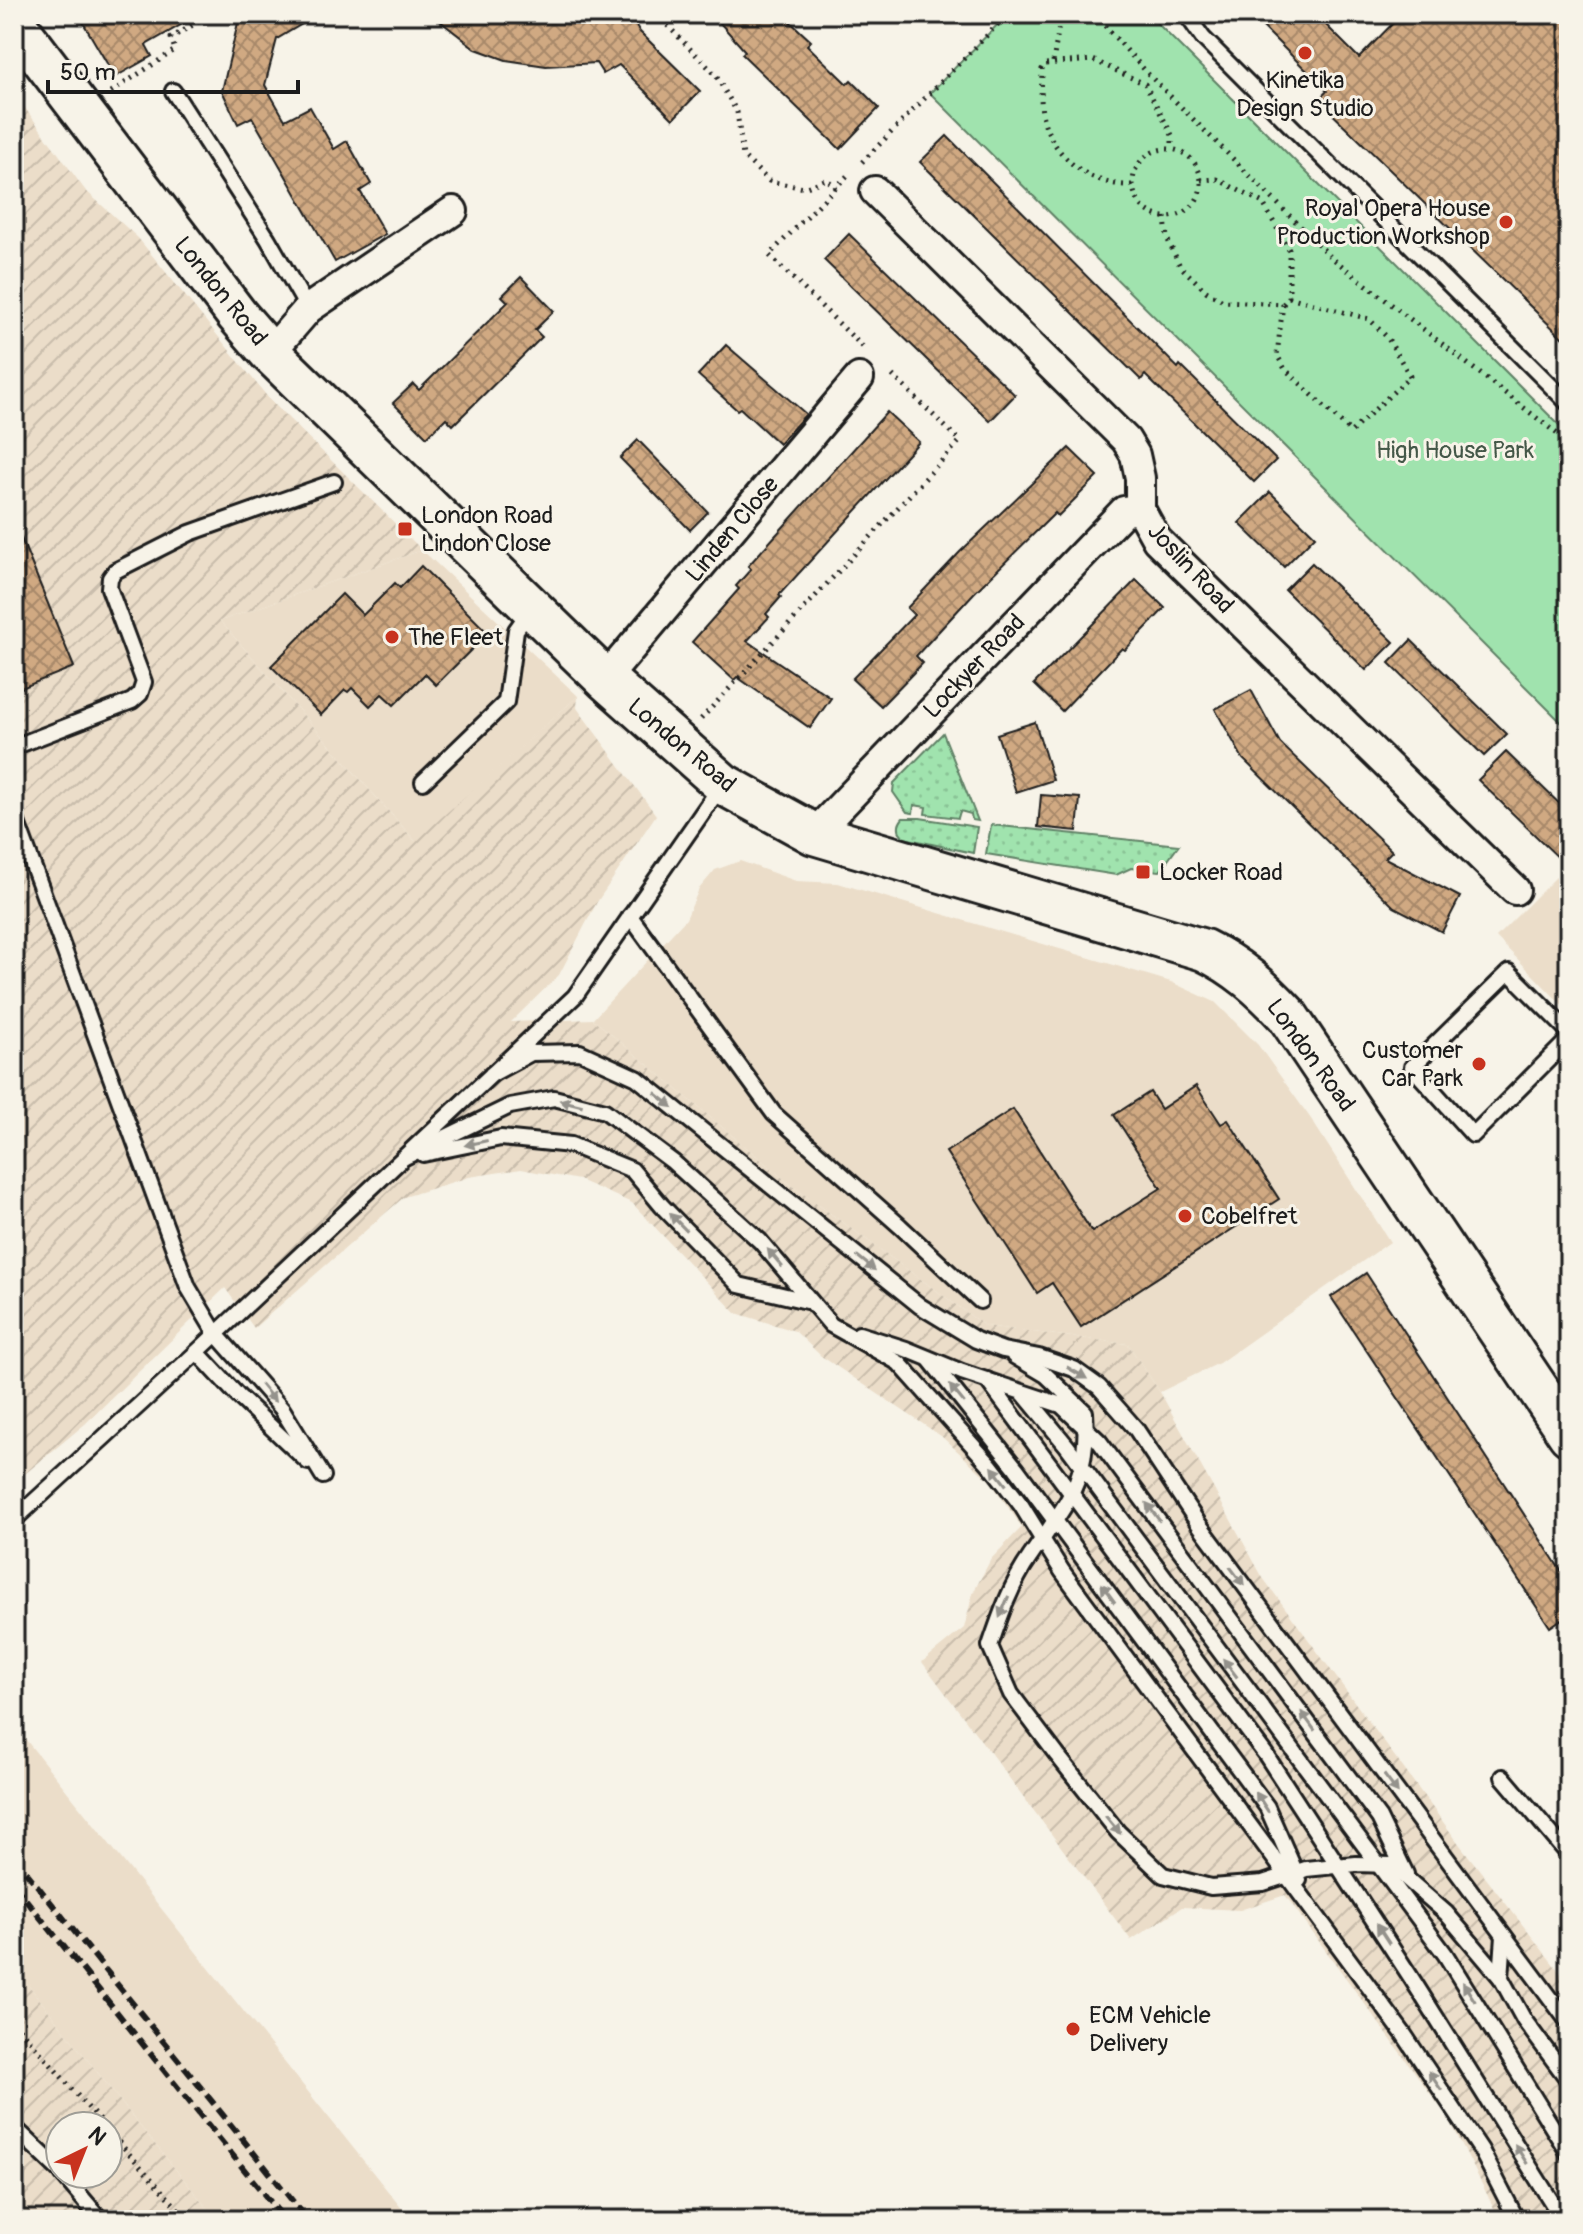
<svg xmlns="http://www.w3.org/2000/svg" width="1583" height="2234" viewBox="0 0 1583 2234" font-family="Pangolin,sans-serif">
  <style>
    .built { fill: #ebddc9 }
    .industrial { fill: url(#industrial-furrows); fill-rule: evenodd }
    .grass { fill: url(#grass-dots); stroke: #5e8065; stroke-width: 2 }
    .green { fill: #a0e3ae; stroke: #5e8065; stroke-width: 2 }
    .building { fill: url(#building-cross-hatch); stroke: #1c1c1c; stroke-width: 2 }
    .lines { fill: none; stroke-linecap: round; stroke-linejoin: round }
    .lane-casing { stroke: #1c1c1c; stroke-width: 20 }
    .street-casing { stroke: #1c1c1c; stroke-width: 34 }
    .secondary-casing { stroke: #1c1c1c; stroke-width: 46 }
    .path { stroke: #1c1c1c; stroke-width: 5; stroke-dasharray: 2 6; stroke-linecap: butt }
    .lane { stroke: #f7f3e8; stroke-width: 14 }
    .street { stroke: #f7f3e8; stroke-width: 28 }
    .secondary { stroke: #f7f3e8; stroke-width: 40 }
    .rail { stroke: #1c1c1c; stroke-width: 6; stroke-dasharray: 12 6; stroke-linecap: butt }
    .oneway { fill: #94928c }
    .poi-dot { fill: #c8321e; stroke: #f7f3e8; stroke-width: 3 }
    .labels { text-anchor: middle; stroke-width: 6; stroke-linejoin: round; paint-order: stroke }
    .poi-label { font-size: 24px; fill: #1c1c1c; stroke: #f7f3e8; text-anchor: start }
    .street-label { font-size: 24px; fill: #1c1c1c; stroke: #f7f3e8 }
    .park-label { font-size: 24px; fill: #445848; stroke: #f7f3e8 }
  </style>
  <defs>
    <pattern id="industrial-furrows" width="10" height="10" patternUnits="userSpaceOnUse" patternTransform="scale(2)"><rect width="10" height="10" fill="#ebddc9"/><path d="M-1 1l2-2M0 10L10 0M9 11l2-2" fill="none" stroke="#c9bdac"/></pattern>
    <pattern id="grass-dots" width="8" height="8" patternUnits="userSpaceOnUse" patternTransform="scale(2)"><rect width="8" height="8" fill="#a0e3ae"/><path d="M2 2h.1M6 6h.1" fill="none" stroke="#89c295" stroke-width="1.8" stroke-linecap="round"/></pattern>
    <pattern id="building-cross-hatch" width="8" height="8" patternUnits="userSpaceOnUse" patternTransform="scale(2)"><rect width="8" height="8" fill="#d0a982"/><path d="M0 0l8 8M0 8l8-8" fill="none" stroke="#a8896a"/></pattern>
  </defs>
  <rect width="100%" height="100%" fill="#f7f3e8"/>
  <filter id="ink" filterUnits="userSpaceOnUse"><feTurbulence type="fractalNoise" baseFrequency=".0125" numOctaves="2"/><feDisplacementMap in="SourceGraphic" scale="16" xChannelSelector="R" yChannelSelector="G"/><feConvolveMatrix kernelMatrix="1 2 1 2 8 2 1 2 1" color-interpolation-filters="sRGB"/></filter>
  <g filter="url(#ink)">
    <g class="built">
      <polygon points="422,550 578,696 416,842 220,621"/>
      <polygon points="740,861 796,881 838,883 1171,982 1215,1002 1258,1045 1311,1119 1390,1242 1219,1363 1160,1392 1128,1344 985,1326 790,1184 593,1019 686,919 699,889 715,870"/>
      <polygon points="1569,864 1569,1012 1496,937"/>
      <polygon points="14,1725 411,2220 217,2220 140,2126 14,1967"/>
    </g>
    <g class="industrial">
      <polygon points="14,93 85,190 138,238 270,400 422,550 220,621 415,841 578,696 577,708 656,815 597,902 559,975 511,1022 593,1019 790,1184 985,1326 1128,1344 1160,1392 1263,1578 1460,1845 1569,1984 1569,2220 1500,2220 1449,2119 1285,1895 1240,1910 1182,1907 1131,1940 922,1662 964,1628 973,1593 991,1559 1022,1527 990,1481 941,1436 821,1356 795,1331 736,1313 632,1203 579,1180 521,1169 469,1177 404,1197 254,1328 225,1288 85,1424 14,1483"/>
      <path d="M14 1967 140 2126 217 2220H14ZM60 2126H108V2174H60Z"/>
    </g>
    <g class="grass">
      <polygon points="943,733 978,821 972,820 971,814 960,811 958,818 925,814 926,807 914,805 913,813 907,812 893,792 894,783"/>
      <path d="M903 818H920L977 827 973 853 904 838C898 832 897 825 903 818Z"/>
      <polygon points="991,825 1179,845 1160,871 1131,868 1116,875 986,854"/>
    </g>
    <polygon class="green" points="1008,14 1148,14 1569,435 1569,730 930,93"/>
    <g class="building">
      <polygon points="78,14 200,14 146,45 152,56 115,77"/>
      <polygon points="240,14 319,14 277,39 265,85 285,120 310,107 334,149 347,141 371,184 360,191 385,234 335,262 252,117 238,124 222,91"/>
      <polygon points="431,14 629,14 640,32 700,91 673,119 619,65 603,74 596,63 546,66 506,60 476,49"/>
      <polygon points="712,14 782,14 811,41 807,45 847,84 851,80 879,108 840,149 742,54 745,51"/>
      <polygon points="1250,14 1315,14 1359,58 1402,14 1569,14 1569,344 1318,100 1327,91"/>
      <polygon points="947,136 1178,368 1180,365 1276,460 1254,482 1145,375 1141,380 920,162"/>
      <polygon points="849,234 1015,395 990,421 824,260"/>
      <polygon points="521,277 554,311 535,330 542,337 453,425 446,418 427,437 393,403 413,384 419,390 508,302 502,296"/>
      <polygon points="726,345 806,414 779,444 740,408 737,410 698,375"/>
      <polygon points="887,412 919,442 779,595 781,597 766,614 769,617 747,641 831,698 810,728 737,677 734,680 692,642 739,589 736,586 751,569 748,566"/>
      <polygon points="638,440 708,512 690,530 620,458"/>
      <polygon points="1069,448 1098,476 1058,516 1055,513 974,593 916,656 923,663 881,706 852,679 914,615 907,608 960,552"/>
      <polygon points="1270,492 1315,536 1284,567 1239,523"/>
      <polygon points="14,521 74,667 14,691"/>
      <polygon points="1312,563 1394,642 1366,670 1285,590"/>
      <polygon points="421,566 488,633 436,685 425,674 394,705 382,694 370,706 352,688 348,692 345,690 321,715 271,666 342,594 363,615 395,583 400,588"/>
      <polygon points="1136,580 1165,608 1125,650 1122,648 1062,711 1034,684"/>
      <polygon points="1411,640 1507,734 1484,756 1389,663"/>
      <polygon points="1251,690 1280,743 1392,851 1385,858 1460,897 1442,932 1394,907 1243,759 1215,709"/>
      <polygon points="1035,722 1053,780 1016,792 997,734"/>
      <polygon points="1506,752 1569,813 1569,868 1478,780"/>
      <polygon points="1041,795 1080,798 1077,831 1038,827"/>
      <polygon points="1196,1086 1221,1124 1228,1120 1279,1199 1081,1327 1052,1283 1037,1293 946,1152 1013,1109 1092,1232 1161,1188 1114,1115 1150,1092 1161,1109"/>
      <polygon points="1366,1273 1569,1583 1569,1614 1550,1627 1331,1297"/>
    </g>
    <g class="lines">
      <defs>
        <g id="lane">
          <polyline points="1186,14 1203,38 1569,404"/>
          <polyline points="173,91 268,239 308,309"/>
          <polyline points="14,747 132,701 140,694 144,682 109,588 110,578 115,571 190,533 334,482"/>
          <polyline points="423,782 506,702 516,630 531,609"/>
          <polyline points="14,814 188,1287 216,1334 282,1409 323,1476"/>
          <polyline points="630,916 774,1114 900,1226 980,1301"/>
          <polyline points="1569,1032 1509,972 1412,1067 1473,1135 1569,1039"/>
          <polyline points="492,1074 531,1053 580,1052 637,1078 920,1306 976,1340 1003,1350 1039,1357 1074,1369 1099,1387 1136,1429 1198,1523 1569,2023"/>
          <polyline points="423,1154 501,1138 571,1145 632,1170 662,1206 739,1285 811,1302"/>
          <polyline points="403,1158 510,1106 554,1098 605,1111 673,1162 760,1241 831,1325 899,1363 991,1466 1021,1505 1062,1571 1403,2033 1481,2150 1517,2220"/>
          <polyline points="859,1334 906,1349 962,1372 1061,1405 1099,1441 1379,1818 1406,1874"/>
          <polyline points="197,1352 238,1396 308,1462"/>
          <path d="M1014 1356 1046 1375 1085 1412C1090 1482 1066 1503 1030 1557 1011 1584 1000 1616 990 1646L1011 1694 1057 1755 1118 1832 1163 1875 1211 1887 1263 1883 1306 1869 1356 1864 1391 1865 1446 1913 1501 1978"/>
          <polyline points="930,1360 1016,1468 1267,1807 1299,1880"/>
          <polyline points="987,1380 1266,1755 1410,1976 1563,2220"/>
          <polyline points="1024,1394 1067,1446 1445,1954 1569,2154"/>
          <polyline points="14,1520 197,1352 575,996 721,786"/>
          <polyline points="1503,1777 1569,1855"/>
          <polyline points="1504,1936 1501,1978 1524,2020 1569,2081"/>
          <polyline points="14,2127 60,2171"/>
          <polyline points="62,2174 101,2220"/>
        </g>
        <g id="street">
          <polyline points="875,191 1126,440 1135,455 1140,478 1140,509 1157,540 1515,890"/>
          <polyline points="270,353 308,309 453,211"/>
          <polyline points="605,679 859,378"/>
          <polyline points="814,834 1124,511 1140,509"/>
        </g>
        <path id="secondary" d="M14 22 237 315 270 353 605 679 723 784 814 834 1204 950C1237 966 1262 988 1287 1015L1569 1435"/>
      </defs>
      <use href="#lane" class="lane-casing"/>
      <use href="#street" class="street-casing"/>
      <use href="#secondary" class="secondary-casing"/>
      <g class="path">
        <polyline points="656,14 715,74 737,112 743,156 769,181 804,188 827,179 836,188"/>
        <polyline points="1094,14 1151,77 1332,258 1569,443"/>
        <polyline points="1053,62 1061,14"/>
        <polyline points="111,92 175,50 171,38 211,14"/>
        <circle cx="1167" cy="183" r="34"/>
        <polyline points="862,162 1008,14"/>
        <polyline points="847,176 769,255 865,349"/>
        <path d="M1132 185C1090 187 1050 155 1042 113 1040 99 1042 83 1042 69L1045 64 1093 60 1145 84 1172 135V149"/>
        <polyline points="1165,217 1167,238 1180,266 1206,291 1223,301 1283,304 1289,297 1289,250 1263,203 1217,179 1201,180"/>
        <polyline points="1283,304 1277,355 1285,369 1351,432 1410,376 1387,337 1369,319 1289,297"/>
        <polyline points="701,719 960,441 890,373"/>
        <polyline points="14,2022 104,2126"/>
        <polyline points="108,2130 188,2220"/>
      </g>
      <use href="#lane" class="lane"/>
      <use href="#street" class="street"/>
      <use href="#secondary" class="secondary"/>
      <g class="rail">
        <polyline points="14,1857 308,2220"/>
        <polyline points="14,1885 285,2220"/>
      </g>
    </g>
    <defs><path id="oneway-solid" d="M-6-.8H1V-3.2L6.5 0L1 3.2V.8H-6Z" transform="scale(2)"/></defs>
    <g class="oneway">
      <use href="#oneway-solid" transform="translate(664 1100) rotate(39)"/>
      <use href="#oneway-solid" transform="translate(571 1103) rotate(-166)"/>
      <use href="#oneway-solid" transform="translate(476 1143) rotate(168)"/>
      <use href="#oneway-solid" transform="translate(678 1222) rotate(-134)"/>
      <use href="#oneway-solid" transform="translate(775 1258) rotate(-130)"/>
      <use href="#oneway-solid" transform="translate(866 1263) rotate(39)"/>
      <use href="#oneway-solid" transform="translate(1077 1373) rotate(30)"/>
      <use href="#oneway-solid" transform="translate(268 1393) rotate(51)"/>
      <use href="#oneway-solid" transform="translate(957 1394) rotate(-129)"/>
      <use href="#oneway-solid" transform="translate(999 1476) rotate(-128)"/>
      <use href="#oneway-solid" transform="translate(1153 1512) rotate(-127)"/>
      <use href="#oneway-solid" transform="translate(1237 1576) rotate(53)"/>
      <use href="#oneway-solid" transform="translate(1108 1593) rotate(-126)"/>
      <use href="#oneway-solid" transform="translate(1004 1607) rotate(113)"/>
      <use href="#oneway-solid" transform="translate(1230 1668) rotate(-127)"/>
      <use href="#oneway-solid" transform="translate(1308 1721) rotate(-126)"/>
      <use href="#oneway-solid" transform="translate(1391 1784) rotate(53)"/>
      <use href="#oneway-solid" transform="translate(1262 1802) rotate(-123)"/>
      <use href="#oneway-solid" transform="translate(1113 1825) rotate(50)"/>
      <use href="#oneway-solid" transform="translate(1383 1934) rotate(-123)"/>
      <use href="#oneway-solid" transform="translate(1469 1992) rotate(-122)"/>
      <use href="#oneway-solid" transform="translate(1435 2081) rotate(-124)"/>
      <use href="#oneway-solid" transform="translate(1521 2154) rotate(-122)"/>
    </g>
  </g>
  <g class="poi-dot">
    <circle cx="1305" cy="53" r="8"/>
    <circle cx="1506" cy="222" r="8"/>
    <rect x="397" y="521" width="16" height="16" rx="4"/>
    <circle cx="392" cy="637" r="8"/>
    <rect x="1135" y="864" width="16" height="16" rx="4"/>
    <circle cx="1479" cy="1064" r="8"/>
    <circle cx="1185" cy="1216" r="8"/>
    <circle cx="1073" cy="2029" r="8"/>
  </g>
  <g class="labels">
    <g class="poi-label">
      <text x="1305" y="88" text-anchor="middle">Kinetika<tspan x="1305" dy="28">Design Studio</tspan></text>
      <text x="1490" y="216" text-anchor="end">Royal Opera House<tspan x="1490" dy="28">Production Workshop</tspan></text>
      <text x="421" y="523">London Road<tspan x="421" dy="28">Lindon Close</tspan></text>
      <text x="408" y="645">The Fleet</text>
      <text x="1159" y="880">Locker Road</text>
      <text x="1463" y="1058" text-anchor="end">Customer<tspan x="1463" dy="28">Car Park</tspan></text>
      <text x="1201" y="1224">Cobelfret</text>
      <text x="1089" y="2023">ECM Vehicle<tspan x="1089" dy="28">Delivery</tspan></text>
    </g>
    <g class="street-label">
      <text transform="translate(221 291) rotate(51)" y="8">London Road</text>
      <text transform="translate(732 529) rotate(-50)" y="8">Linden Close</text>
      <text transform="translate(1191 568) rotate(47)" y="8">Joslin Road</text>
      <text transform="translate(974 666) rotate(-46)" y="8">Lockyer Road</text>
      <text transform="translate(682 745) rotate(40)" y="8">London Road</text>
      <text transform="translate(1311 1055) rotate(54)" y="8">London Road</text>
    </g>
    <g class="park-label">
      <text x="1455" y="458">High House Park</text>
    </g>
  </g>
  <rect width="1583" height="2234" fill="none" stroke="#f7f3e8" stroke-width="48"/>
  <rect x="24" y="24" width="1535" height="2186" fill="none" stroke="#1c1c1c" stroke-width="3" filter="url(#ink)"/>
  <g transform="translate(84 2150) rotate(43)"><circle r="38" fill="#f7f3e8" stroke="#9f9d96" stroke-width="2"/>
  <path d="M0-6L14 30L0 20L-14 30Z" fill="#c8321e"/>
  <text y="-12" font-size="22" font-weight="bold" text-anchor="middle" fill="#1c1c1c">N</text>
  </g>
  <path d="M48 80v12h250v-12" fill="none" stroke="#1c1c1c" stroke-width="4"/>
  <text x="60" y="80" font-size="24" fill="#1c1c1c" stroke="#f7f3e8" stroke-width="6" paint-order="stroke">50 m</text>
</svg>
